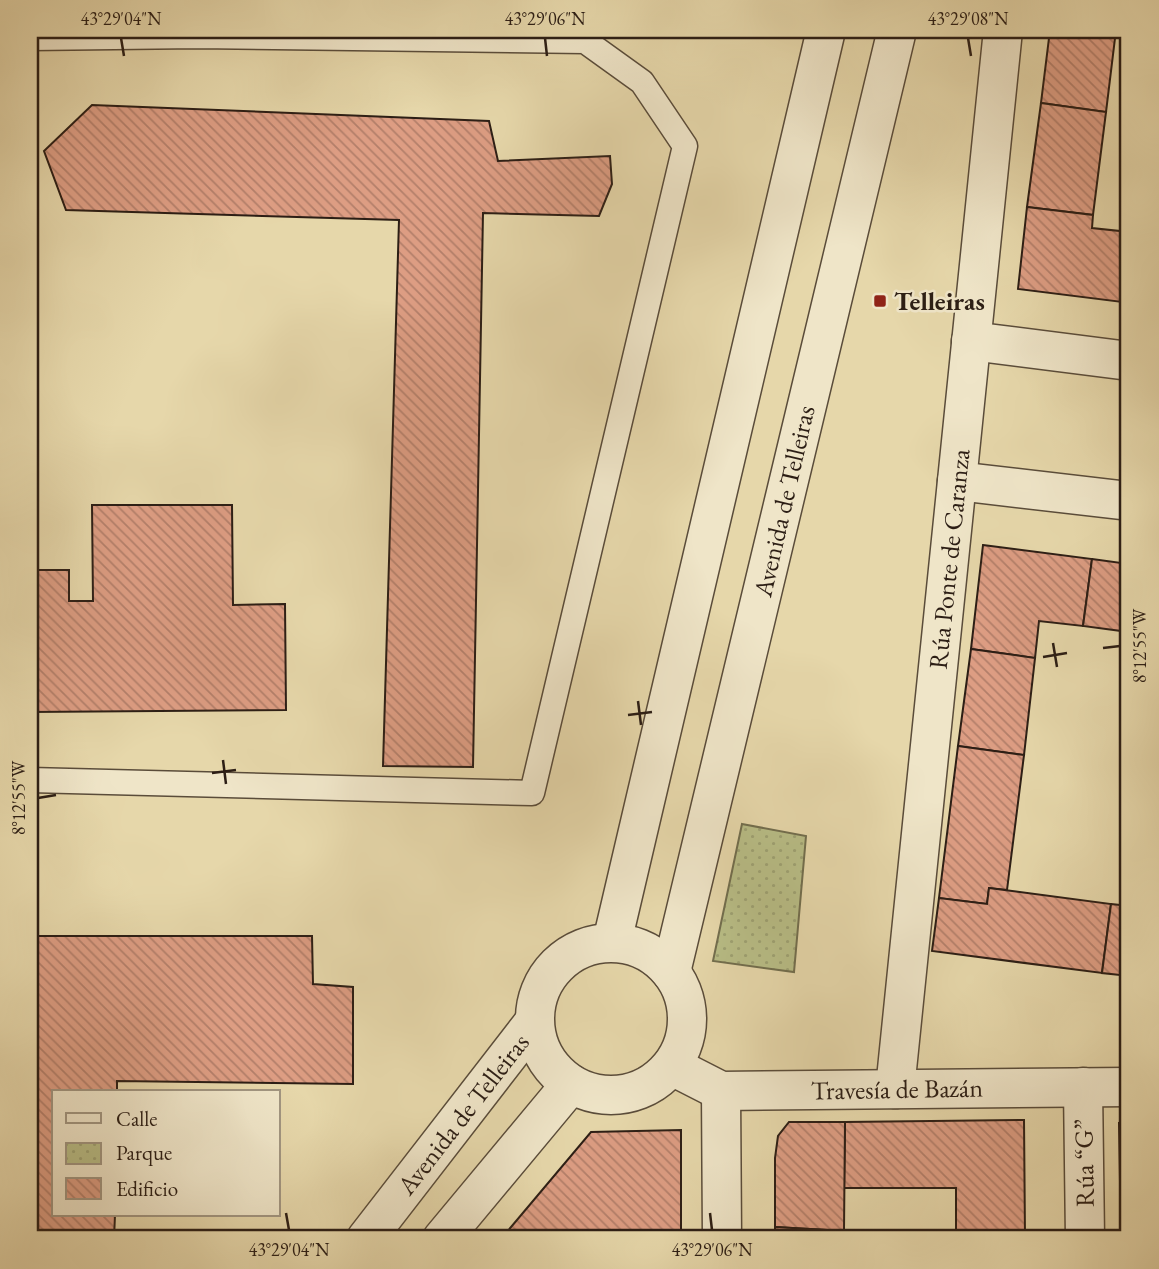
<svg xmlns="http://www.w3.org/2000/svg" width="1159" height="1269" viewBox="0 0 1159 1269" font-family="'EB Garamond',serif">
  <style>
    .park { fill: url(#park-dots); stroke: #726e4e; stroke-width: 2 }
    .building { fill: url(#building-back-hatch); stroke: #2c1e15; stroke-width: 2 }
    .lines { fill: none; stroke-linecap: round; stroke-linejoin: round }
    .lane-casing { stroke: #5a4c3a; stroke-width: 27 }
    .street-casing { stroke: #5a4c3a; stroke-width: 41 }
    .lane { stroke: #efe5c8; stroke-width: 24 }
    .street { stroke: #efe5c8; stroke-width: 38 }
    .ticks { fill: none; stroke: #2c1e15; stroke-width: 2.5 }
    .poi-dot { fill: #8f2418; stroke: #efe5c8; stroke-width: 2.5 }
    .labels { text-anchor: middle; stroke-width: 5; stroke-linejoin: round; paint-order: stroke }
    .poi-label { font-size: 26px; font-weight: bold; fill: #2c1e15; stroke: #efe5c8; text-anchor: start }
    .street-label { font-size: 26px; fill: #2c1e15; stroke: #efe5c8 }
    .neatline { fill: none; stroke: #2c1e15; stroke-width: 2.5 }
    .ticks-label { font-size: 18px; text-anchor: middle; fill: #2c1e15 }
  </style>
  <defs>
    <pattern id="park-dots" width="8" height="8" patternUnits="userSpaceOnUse" patternTransform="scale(1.75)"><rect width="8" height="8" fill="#b8bd86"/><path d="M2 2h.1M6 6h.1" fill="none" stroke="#9ea273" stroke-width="1.8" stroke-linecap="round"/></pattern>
    <pattern id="building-back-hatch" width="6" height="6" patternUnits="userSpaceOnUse" patternTransform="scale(1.75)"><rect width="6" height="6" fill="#dd9d83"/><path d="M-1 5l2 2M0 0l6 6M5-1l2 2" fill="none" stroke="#b37f6a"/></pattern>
  </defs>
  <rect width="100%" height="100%" fill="#e6d7aa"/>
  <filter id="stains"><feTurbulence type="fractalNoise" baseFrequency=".00286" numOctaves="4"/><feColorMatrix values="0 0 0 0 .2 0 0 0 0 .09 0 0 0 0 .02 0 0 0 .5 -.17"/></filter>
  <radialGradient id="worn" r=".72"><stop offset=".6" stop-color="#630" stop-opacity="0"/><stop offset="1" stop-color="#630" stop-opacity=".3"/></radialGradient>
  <polygon class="park" points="742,824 806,836 794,972 713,961"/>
  <g class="building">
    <polygon points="1050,30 1116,30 1106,112 1041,103"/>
    <polygon points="1041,103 1106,112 1093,215 1027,207"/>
    <polygon points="92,105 489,121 498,161 610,156 612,184 599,216 483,213 473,767 383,766 399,220 66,210 44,151"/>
    <polygon points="1027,207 1093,215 1092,228 1129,232 1122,302 1018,289"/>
    <polygon points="1129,243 1129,303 1122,302"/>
    <polygon points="92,505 232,505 233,605 285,604 286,710 31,712 30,570 69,570 69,601 93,601"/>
    <polygon points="983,545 1092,559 1083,626 1039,621 1035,658 971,649"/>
    <polygon points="1092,559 1129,564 1129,632 1083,626"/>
    <polygon points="971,649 1035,658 1024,755 958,746"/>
    <polygon points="958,746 1024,755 1007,890 989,888 987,904 939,898"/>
    <polygon points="989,888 1111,904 1102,973 932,951 939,898 987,904"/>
    <polygon points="1111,904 1129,906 1129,976 1102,973"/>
    <polygon points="30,936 312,936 313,984 353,987 353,1084 117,1081 117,1092 54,1092 54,1215 115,1215 114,1239 30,1239"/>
    <polygon points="1024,1120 1025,1236 956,1237 956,1188 844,1188 845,1122"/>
    <polygon points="789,1122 845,1122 844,1231 775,1227 775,1158 778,1136"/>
    <polygon points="1129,1122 1129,1239 1121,1239 1119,1123"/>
    <polygon points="681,1130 681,1239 501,1239 591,1132"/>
    <polygon points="775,1227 844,1231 844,1239 775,1239"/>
    <polygon points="1025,1236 1025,1239 957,1239 956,1237"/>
  </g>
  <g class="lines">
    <defs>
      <polyline id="lane" points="30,38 198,36 585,41 642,82 685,146 532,793 30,780"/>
      <g id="street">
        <polyline points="971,341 1129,361"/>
        <polyline points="957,481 1129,501"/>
        <polyline points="612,942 826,30"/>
        <circle cx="611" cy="1019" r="76"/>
        <polyline points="671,972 897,30"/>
        <polyline points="672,1066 721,1091 1129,1087"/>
        <polyline points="1083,1087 1085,1239"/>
        <polyline points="895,1089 1003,30"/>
        <polyline points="721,1091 722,1239"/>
        <polyline points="366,1239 534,1022"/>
        <polyline points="442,1239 571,1084"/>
      </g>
    </defs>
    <use href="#lane" class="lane-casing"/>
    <use href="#street" class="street-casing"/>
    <use href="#lane" class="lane"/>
    <use href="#street" class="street"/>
  </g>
  <path class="ticks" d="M121 38 124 56M545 38 547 56M968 38 971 56M1053 643 1057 667M1103 648 1120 646M1043 657 1067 653M638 701 641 725M628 715 652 712M223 760 226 784M212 773 236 770M38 798 56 795M286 1213 289 1230M710 1213 712 1230"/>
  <rect class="poi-dot" x="873" y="294" width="14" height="14" rx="3.5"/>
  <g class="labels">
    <g class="poi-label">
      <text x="894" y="310">Telleiras</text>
    </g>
    <g class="street-label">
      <text transform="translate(784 501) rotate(-77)" y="9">Avenida de Telleiras</text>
      <text transform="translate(949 559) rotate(-84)" y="9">Rúa Ponte de Caranza</text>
      <text transform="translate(897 1089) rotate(-1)" y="9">Travesía de Bazán</text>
      <text transform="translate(463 1114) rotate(-52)" y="9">Avenida de Telleiras</text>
      <text transform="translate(1084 1163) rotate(-91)" y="9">Rúa “G”</text>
    </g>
  </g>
  <rect width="1159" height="1269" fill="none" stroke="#e6d7aa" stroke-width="77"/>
  <rect x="52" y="1090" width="228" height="126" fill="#efe5c8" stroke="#a19580" stroke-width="2"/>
  <rect x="66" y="1113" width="35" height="10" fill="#efe5c8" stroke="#a19580" stroke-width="2"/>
  <text x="116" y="1126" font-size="21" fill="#2c1e15">Calle</text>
  <rect x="66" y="1143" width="35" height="21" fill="url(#park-dots)" stroke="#a19580" stroke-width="2"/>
  <text x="116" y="1160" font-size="21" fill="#2c1e15">Parque</text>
  <rect x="66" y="1178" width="35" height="21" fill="url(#building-back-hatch)" stroke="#a19580" stroke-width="2"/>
  <text x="116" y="1196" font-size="21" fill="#2c1e15">Edificio</text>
  <rect x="38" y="38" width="1082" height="1192" class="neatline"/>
  <g class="ticks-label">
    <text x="121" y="25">43°29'04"N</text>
    <text x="545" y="25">43°29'06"N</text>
    <text x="968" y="25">43°29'08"N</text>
    <text transform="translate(1140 646) rotate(-90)" y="6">8°12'55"W</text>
    <text transform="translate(19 798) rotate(-90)" y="6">8°12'55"W</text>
    <text x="289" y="1256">43°29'04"N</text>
    <text x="712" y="1256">43°29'06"N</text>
  </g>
  <rect width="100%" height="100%" filter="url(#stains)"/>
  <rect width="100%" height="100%" fill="url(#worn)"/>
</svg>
